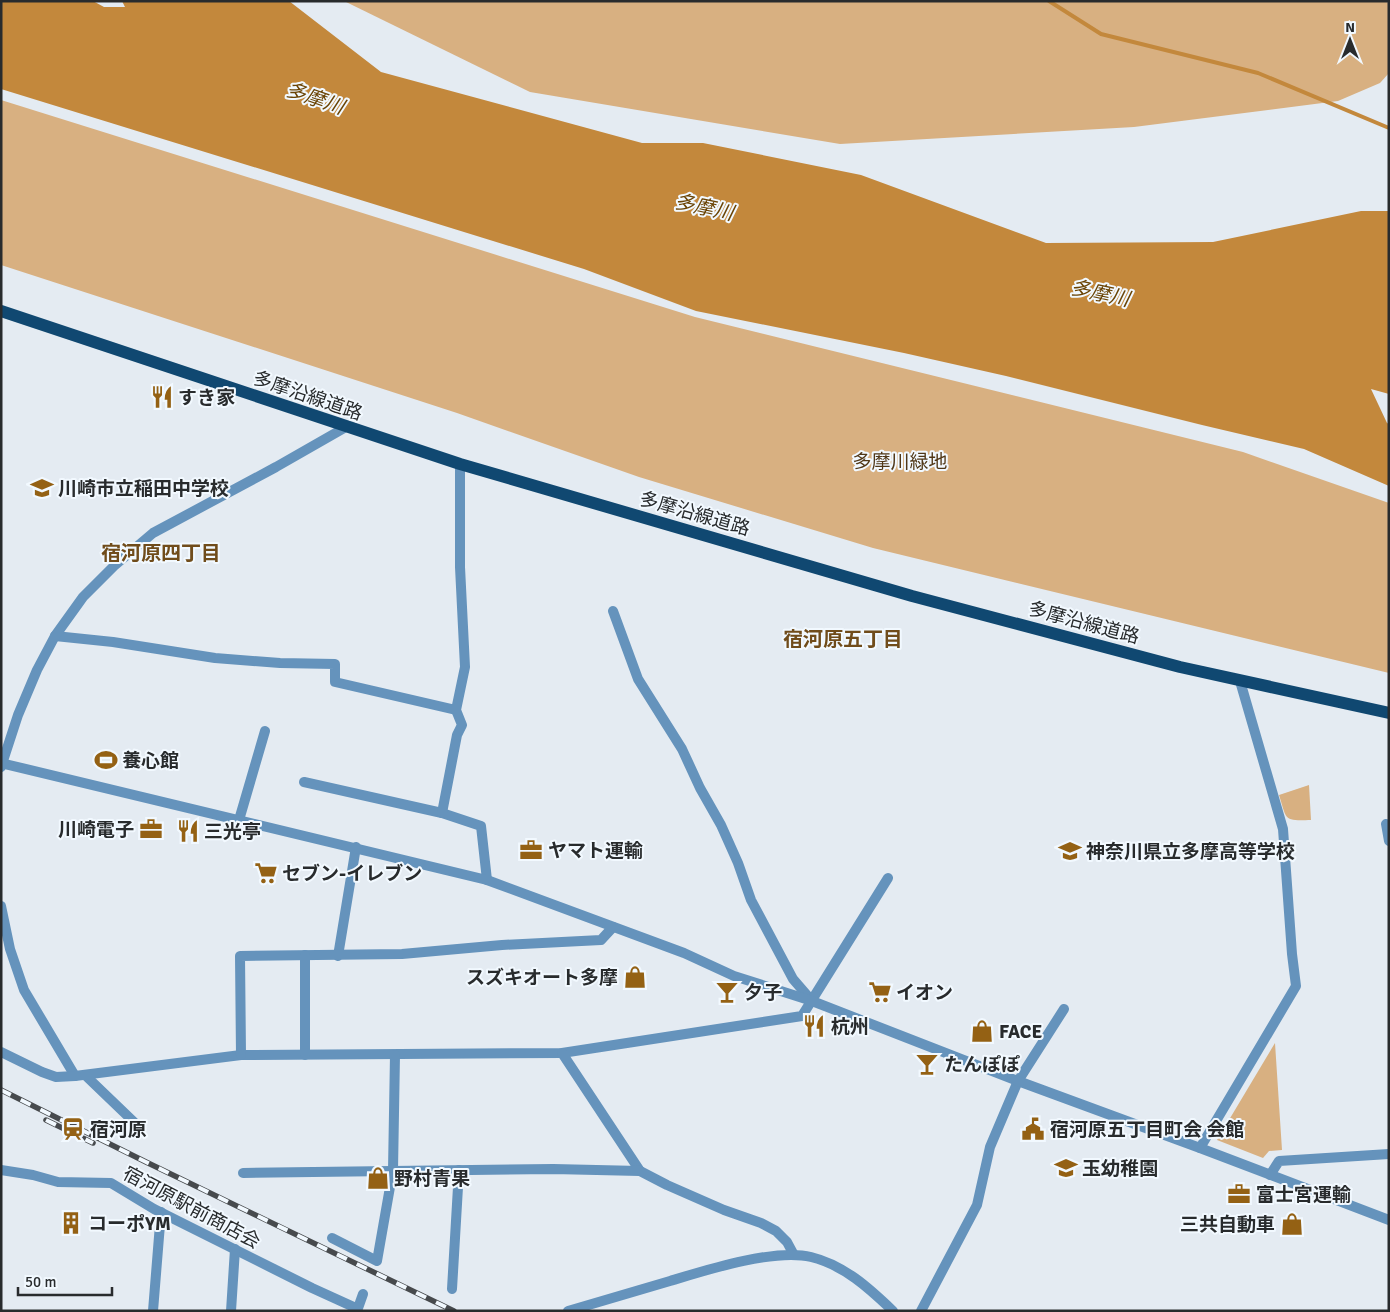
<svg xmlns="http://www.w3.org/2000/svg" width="1390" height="1312" viewBox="0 0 1390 1312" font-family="Signika,'Noto Sans JP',sans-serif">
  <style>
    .green { fill: #d8b081 }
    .water { fill: #c3883c }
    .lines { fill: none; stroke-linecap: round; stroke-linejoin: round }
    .stream { stroke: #c3883c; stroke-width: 4 }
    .minor { stroke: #6593bc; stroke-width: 10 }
    .tertiary { stroke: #6593bc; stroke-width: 10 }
    .primary { stroke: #104871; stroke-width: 12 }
    .rail-casing { stroke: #474a4d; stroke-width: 5.5 }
    .rail { stroke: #f2f9ff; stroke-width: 4; stroke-dasharray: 11; stroke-linecap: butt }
    .labels { text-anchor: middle; stroke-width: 4; stroke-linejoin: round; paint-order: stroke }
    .street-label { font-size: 19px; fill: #282b2d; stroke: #f2f9ff }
    .poi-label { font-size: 19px; font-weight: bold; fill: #282b2d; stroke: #f2f9ff; text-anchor: start }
    .park-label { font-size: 19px; fill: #503717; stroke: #f2f9ff }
    .water-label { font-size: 20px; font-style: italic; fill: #6a4304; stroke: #f2f9ff }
    .neighbourhood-label { font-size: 20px; font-weight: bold; fill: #704c1b; stroke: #f2f9ff }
  </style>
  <rect width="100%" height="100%" fill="#e4ebf2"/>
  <g class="green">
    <polygon points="344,1 1384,1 1389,3 1389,73 1380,83 1338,101 1134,127 840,144 530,92"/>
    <polygon points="1,100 695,317 1243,452 1389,503 1389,673 873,548 639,477 457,413 1,265"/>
    <path d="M1309 785 1311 820C1283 821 1287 820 1279 795Z"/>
    <polygon points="1275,1043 1282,1150 1269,1151 1263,1158 1217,1140"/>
  </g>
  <polygon class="water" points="1,1 93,1 104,7 125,7 122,1 289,1 381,72 642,143 703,143 861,175 1046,243 1213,242 1361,211 1389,211 1389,394 1371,389 1387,423 1389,424 1389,486 1304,449 1202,425 1006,376 904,353 696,311 584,269 1,89"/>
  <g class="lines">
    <polyline class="stream" points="1049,1 1101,34 1258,73 1389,128"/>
    <g class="minor">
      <polyline points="613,611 638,679 682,749 700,788 721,825 738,863 751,900 793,979 812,1001"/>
      <polyline points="55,636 113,642 215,658 280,663 335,664 335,682 456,710"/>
      <polyline points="1,767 18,715 37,670 55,636 83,597 114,566 153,533 276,467 346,427"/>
      <polyline points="304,782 442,813 481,826 487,880"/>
      <polyline points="442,813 457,735 462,725 456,710 465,667 460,567 460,464"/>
      <polyline points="239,820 265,731"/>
      <polyline points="1386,824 1389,841"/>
      <polyline points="1,906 10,949 24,990 75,1076"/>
      <polyline points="338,956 356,847"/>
      <polyline points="1,1052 42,1072 56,1077 75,1076 241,1055 562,1053 802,1016 888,878"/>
      <polyline points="562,1053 640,1171"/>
      <polyline points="241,1055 240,956 402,954 502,945 601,940 613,927"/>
      <polyline points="305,1055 305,955"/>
      <polyline points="85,1075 136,1124"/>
      <polyline points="1200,1148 1296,986 1292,954 1283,829 1240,681"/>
      <polyline points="1,1170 33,1175 58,1182 111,1183 154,1209 312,1288 356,1308"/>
      <polyline points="243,1173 553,1169 640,1171 667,1185 724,1210 761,1223 776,1231 787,1242 794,1255"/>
      <polyline points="1270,1175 1279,1161 1389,1154"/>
      <polyline points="332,1238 377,1261 393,1170 395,1055"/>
      <polyline points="452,1289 459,1170"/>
      <polyline points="153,1311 161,1212"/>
      <polyline points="231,1311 235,1249"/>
      <polyline points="357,1311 363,1294"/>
      <path d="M568 1311C602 1301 636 1291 670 1281 706 1270 775 1248 811 1257 844 1265 869 1288 893 1311"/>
      <polyline points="921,1311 977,1205 990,1147 1018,1081 1064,1009"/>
    </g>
    <polyline class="tertiary" points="1,763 487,880 684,953 734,976 812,1001 1018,1081 1200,1148 1389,1220"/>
    <polyline class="primary" points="1,311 460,464 912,596 1180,667 1389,713"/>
    <defs>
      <g id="rail">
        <polyline points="1,1090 146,1162 454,1311"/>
        <polyline points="46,1120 93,1143"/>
      </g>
    </defs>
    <use href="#rail" class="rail-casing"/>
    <use href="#rail" class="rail"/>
  </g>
  <defs>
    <symbol id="restaurant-bare" viewBox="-9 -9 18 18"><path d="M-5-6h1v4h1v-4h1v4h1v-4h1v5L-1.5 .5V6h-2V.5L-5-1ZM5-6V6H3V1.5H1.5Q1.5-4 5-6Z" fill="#946114" stroke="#f2f9ff" stroke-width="2.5" paint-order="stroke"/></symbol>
    <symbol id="school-bare" viewBox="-9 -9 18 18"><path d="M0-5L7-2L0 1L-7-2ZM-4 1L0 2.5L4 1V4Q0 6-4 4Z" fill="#946114" stroke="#f2f9ff" stroke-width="2.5" paint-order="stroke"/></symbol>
    <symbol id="stadium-bare" viewBox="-9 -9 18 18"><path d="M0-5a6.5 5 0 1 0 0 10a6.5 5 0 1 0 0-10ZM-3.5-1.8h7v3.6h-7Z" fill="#946114" stroke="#f2f9ff" stroke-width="2.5" paint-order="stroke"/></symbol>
    <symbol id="office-bare" viewBox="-9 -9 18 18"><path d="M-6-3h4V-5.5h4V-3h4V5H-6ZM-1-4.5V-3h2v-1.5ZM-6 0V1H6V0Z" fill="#946114" stroke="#f2f9ff" stroke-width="2.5" paint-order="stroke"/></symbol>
    <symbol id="supermarket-bare" viewBox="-9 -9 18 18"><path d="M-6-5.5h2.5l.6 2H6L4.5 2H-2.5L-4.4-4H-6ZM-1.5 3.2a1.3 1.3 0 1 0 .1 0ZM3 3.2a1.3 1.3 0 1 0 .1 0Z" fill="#946114" stroke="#f2f9ff" stroke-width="2.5" paint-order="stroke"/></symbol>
    <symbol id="shop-bare" viewBox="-9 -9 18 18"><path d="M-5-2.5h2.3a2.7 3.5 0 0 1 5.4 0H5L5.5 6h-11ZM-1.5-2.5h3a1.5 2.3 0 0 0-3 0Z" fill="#946114" stroke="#f2f9ff" stroke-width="2.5" paint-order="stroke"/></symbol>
    <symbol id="bar-bare" viewBox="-9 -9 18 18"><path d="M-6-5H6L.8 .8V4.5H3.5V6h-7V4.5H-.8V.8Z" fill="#946114" stroke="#f2f9ff" stroke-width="2.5" paint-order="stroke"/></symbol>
    <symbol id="station-bare" viewBox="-9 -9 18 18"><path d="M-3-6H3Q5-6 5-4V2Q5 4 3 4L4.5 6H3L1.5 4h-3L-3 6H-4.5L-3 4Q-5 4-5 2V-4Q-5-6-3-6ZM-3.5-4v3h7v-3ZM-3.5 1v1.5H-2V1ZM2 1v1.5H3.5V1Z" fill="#946114" stroke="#f2f9ff" stroke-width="2.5" paint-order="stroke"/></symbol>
    <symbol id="civic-bare" viewBox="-9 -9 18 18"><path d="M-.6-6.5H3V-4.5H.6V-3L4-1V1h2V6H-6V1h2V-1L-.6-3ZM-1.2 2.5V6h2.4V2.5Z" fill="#946114" stroke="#f2f9ff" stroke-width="2.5" paint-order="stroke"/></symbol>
    <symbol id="building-bare" viewBox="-9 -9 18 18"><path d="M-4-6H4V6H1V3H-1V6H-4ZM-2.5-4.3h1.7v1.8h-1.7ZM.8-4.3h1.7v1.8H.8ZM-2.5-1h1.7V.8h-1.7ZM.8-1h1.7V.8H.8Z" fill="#946114" stroke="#f2f9ff" stroke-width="2.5" paint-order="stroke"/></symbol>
  </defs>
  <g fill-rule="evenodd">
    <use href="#restaurant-bare" x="146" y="381" width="32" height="32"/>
    <use href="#school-bare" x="26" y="472" width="32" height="32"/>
    <use href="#stadium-bare" x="90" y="744" width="32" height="32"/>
    <use href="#office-bare" x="135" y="813" width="32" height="32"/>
    <use href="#restaurant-bare" x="172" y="815" width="32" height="32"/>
    <use href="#office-bare" x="515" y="834" width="32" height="32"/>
    <use href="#school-bare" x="1054" y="835" width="32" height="32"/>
    <use href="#supermarket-bare" x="250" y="857" width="32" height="32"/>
    <use href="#shop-bare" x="619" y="961" width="32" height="32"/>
    <use href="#bar-bare" x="711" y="976" width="32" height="32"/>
    <use href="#supermarket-bare" x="864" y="976" width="32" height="32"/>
    <use href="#restaurant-bare" x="798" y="1010" width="32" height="32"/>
    <use href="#shop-bare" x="966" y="1015" width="32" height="32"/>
    <use href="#bar-bare" x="911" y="1048" width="32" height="32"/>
    <use href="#station-bare" x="57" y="1113" width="32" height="32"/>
    <use href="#civic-bare" x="1017" y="1113" width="32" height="32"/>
    <use href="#school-bare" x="1050" y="1152" width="32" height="32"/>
    <use href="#shop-bare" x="362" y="1162" width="32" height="32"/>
    <use href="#office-bare" x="1223" y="1178" width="32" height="32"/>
    <use href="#building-bare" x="55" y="1207" width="32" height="32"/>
    <use href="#shop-bare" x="1276" y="1208" width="32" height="32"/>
  </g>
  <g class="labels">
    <g class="street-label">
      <text transform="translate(308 395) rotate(19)" y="7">多摩沿線道路</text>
      <text transform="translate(695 513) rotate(16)" y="7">多摩沿線道路</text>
      <text transform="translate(1084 622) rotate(15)" y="7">多摩沿線道路</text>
      <text transform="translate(192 1207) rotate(28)" y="7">宿河原駅前商店会</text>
    </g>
    <g class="poi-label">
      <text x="178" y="404">すき家</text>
      <text x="58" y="495">川崎市立稲田中学校</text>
      <text x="122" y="767">養心館</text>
      <text x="134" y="836" text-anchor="end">川崎電子</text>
      <text x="204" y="838">三光亭</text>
      <text x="548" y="857">ヤマト運輸</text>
      <text x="1086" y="858">神奈川県立多摩高等学校</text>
      <text x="282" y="880">セブン-イレブン</text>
      <text x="618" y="984" text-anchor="end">スズキオート多摩</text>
      <text x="744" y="999">夕子</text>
      <text x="896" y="999">イオン</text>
      <text x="831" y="1033">杭州</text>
      <text x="999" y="1038">FACE</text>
      <text x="944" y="1071">たんぽぽ</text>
      <text x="90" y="1136">宿河原</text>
      <text x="1050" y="1136">宿河原五丁目町会 会館</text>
      <text x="1082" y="1175">玉幼稚園</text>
      <text x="394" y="1185">野村青果</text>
      <text x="1256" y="1201">富士宮運輸</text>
      <text x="88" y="1230">コーポYM</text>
      <text x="1275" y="1231" text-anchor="end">三共自動車</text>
    </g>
    <g class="park-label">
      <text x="900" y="468">多摩川緑地</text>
    </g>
    <g class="water-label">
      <text transform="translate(315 98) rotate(19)" y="7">多摩川</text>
      <text transform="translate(704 207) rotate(12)" y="7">多摩川</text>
      <text transform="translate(1100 293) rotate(12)" y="7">多摩川</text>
    </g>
    <g class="neighbourhood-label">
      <text x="161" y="560">宿河原四丁目</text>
      <text x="843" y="646">宿河原五丁目</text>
    </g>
  </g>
  <rect width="1390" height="1312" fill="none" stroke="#282b2d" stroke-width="5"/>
  <g transform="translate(1350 40)" stroke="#f2f9ff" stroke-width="4" paint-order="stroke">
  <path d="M0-4L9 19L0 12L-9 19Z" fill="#282b2d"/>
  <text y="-8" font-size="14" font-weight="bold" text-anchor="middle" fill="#282b2d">N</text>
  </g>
  <path d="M18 1287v8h94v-8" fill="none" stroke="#282b2d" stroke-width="2.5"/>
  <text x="25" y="1287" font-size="15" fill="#282b2d" stroke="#f2f9ff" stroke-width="4" paint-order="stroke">50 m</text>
</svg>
